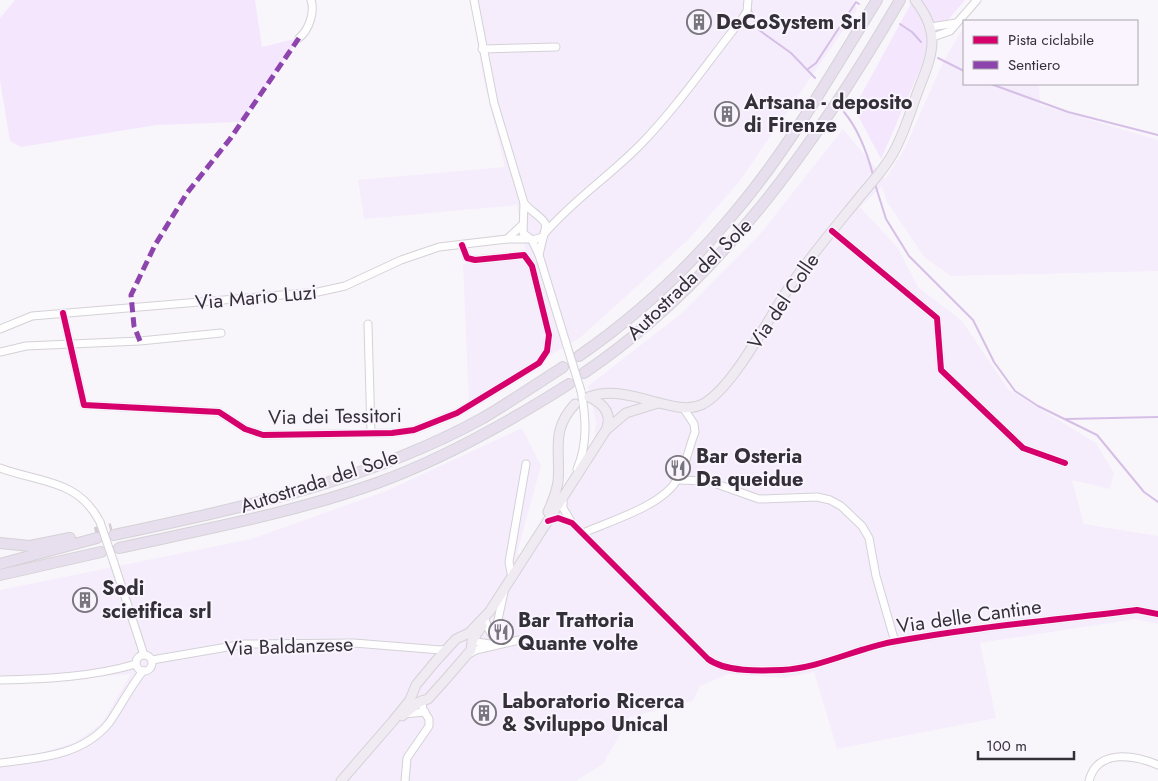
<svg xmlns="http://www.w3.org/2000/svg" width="1158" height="781" viewBox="0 0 1158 781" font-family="Jost,sans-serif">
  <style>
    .built { fill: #f5edfc }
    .green { fill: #f3e6fd }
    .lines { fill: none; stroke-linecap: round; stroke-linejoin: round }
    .stream { stroke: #d6bfe6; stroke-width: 2 }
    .highway-tunnel { stroke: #d2ced4; stroke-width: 10; stroke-dasharray: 10 5; stroke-linecap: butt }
    .minor-casing { stroke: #d4d1d7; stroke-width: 9 }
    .major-casing { stroke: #d4d2d6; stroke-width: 11 }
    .highway-casing { stroke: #d4d2d6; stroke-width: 12 }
    .minor { stroke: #fefefe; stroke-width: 7 }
    .major { stroke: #f0ebf3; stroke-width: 9 }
    .highway { stroke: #e7dfed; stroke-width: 10 }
    .minor-bridge-casing { stroke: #d4d1d7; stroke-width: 9; stroke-linecap: butt }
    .minor-bridge { stroke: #fefefe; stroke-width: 7 }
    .quiet { stroke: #8e44ad; stroke-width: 5; stroke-dasharray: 10 5; stroke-linecap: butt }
    .cycleway-casing { stroke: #f9f4fd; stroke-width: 9 }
    .cycleway { stroke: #d6006c; stroke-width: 6 }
    .labels { text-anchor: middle; stroke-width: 4; stroke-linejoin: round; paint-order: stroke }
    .poi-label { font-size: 20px; font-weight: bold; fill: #343038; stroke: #f9f4fd; text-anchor: start }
    .street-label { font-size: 20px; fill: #343038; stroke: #f9f4fd }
  </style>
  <rect width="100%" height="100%" fill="#f9f6fb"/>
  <g class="built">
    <polygon points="471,0 854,0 857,10 739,182 688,240 581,337 469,405 463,264 527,260 517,205 364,219 358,180 505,167 482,73"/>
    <polygon points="964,27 964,84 1039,84 1040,105 1158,140 1158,271 951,276 925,258 887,202 882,186 860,207 898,248 918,287 962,321 1008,389 1096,443 1114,473 1110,489 1072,480 1084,524 1158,536 1158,624 1135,619 980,643 996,718 837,749 814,672 784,678 728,674 700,686 693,701 630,717 603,764 576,781 0,781 0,766 76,742 102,723 131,674 0,684 0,590 251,539 386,491 522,428 541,466 517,553 527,560 591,464 596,422 588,386 682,313 761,233 843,129 885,179 905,148 945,58"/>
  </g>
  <g class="green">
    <polygon points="15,0 255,0 262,47 299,38 241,122 156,125 21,147 10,141 0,80 0,18"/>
    <polygon points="913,0 965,0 942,27 925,58 881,159 854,108"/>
  </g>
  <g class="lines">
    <g class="stream">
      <polyline points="750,8 759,30 791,53 815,78"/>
      <polyline points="900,24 912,32 921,42"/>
      <polyline points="938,58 964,71"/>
      <polyline points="808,69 816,63 856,2 859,4"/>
      <polyline points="991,84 1068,112 1158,135"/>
      <path d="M844 112C859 130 867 152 873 175"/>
      <polyline points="875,184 886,219 909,256 973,320 994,362 1015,391 1038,406 1097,435 1144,492 1158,502"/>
      <polyline points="1066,419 1158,417"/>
    </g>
    <polyline class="highway-tunnel" points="95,532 112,528"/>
    <defs>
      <g id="minor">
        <polyline points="474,0 494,103 524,203 523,233 532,240 543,237"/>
        <polyline points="931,27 956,23"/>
        <polyline points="933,37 950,31 977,0"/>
        <path d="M299 38C309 30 315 12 311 0"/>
        <polyline points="482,49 556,47"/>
        <path d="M524 203C531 212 543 217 546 225L539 255"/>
        <polyline points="832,231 937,318 941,370 1023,448 1065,463"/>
        <path d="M545 233C573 200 611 175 641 144 678 106 709 60 742 19L747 11 748 0"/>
        <polyline points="507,239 522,225"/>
        <polyline points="532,240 539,255 567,346"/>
        <polyline points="63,313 84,405 219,412 245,429 263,435 392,433 414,430 457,413 539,363 547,351 549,335 532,266 524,255 475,260 467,258 462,245"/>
        <polyline points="368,324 371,433"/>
        <polyline points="0,329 32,316 318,292 345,286 401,260 439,247 507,239 528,239"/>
        <polyline points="0,352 26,346 140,341 221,333"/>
        <path d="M0 468C40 483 78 479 100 522"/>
        <path d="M577 469C588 444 586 417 581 391"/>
        <polyline points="678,480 708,481 759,499 817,497 830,500 841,506 862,526 869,538 876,576 895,642"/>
        <polyline points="563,498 563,508 572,523"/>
        <path d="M548 521 558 518 572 523 708 659C725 672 760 671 782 670 820 668 855 649 892 642 973 627 1056 620 1137 610L1158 614"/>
        <path d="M583 533C610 521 662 506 677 480 686 466 689 447 695 432L694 424 684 409"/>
        <polyline points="114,563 144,655"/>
        <polyline points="512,578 509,562 526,464"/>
        <polyline points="485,619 488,628 495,640"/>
        <polyline points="494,638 504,592"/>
        <polyline points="472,641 495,645"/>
        <polyline points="469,654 476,650 519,640 525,641"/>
        <circle cx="144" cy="663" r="8"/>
        <polyline points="152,660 245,644 354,643 441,650 447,649"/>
        <path d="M0 680C46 679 92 677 136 664"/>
        <polyline points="404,714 425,712"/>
        <path d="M0 763C39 758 82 756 109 723 121 706 130 687 143 671"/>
        <polyline points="405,781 407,758 429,726 429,719 423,710 422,700"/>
        <path d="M1089 781C1097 748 1135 755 1158 765"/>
      </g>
      <g id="major">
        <path d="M589 397C629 382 674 419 703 404 734 387 769 317 790 286 812 254 838 224 862 194 873 181 884 169 892 155 904 135 910 112 918 91 932 55 942 34 915 0"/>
        <path d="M589 397C602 403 612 412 607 427"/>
        <path d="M548 512C552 503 556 493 558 482 561 451 550 431 575 404"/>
        <polyline points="402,716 419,702 428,699 446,679 471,650 472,641 482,626"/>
        <polyline points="341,781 393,721 410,700 416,685 435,662 456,639 469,633 490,611 606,430 626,413 658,403"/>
      </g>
      <g id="highway">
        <path d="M579 356C634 318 687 269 730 218 787 152 831 74 877 0"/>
        <path d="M584 373C721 280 818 141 900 0"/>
        <path d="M114 535C240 508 369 481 483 418 510 402 537 384 563 367"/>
        <polyline points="0,543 30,546 70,538"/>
        <path d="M119 548C205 529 293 513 377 483 444 459 509 422 569 384"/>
        <polyline points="0,564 97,538"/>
        <polyline points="0,575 101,552"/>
      </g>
    </defs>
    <use href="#minor" class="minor-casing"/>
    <use href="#major" class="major-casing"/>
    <use href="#highway" class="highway-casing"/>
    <use href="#minor" class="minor"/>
    <use href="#major" class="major"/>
    <use href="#highway" class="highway"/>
    <defs>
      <g id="minor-bridge">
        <polyline points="567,346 581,391"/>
        <polyline points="100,522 114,563"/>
      </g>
    </defs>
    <use href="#minor-bridge" class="minor-bridge-casing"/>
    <use href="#minor-bridge" class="minor-bridge"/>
    <polyline class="quiet" points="140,341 134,326 131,295 155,245 187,193 230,139 299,38"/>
    <defs>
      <g id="cycleway">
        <polyline points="832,231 937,318 941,370 1023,448 1065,463"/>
        <polyline points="63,313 84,405 219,412 245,429 263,435 392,433 414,430 457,413 539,363 547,351 549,335 532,266 524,255 475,260 467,258 462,245"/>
        <path d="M548 521 558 518 572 523 708 659C725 672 760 671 782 670 820 668 855 649 892 642 973 627 1056 620 1137 610L1158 614"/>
      </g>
    </defs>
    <use href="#cycleway" class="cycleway-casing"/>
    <use href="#cycleway" class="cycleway"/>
  </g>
  <defs>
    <symbol id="building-ring" viewBox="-11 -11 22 22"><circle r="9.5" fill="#f9f4fd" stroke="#79757c" stroke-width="1.5"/><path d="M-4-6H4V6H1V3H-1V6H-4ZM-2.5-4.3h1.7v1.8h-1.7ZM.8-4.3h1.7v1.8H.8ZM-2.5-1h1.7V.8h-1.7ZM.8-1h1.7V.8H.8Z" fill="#79757c"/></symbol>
    <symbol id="restaurant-ring" viewBox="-11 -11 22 22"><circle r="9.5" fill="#f9f4fd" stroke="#79757c" stroke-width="1.5"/><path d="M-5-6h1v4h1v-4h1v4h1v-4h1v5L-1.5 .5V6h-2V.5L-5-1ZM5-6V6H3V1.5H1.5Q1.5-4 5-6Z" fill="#79757c"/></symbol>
  </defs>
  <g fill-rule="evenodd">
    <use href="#building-ring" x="685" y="8" width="28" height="28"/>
    <use href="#building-ring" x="713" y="100" width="28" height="28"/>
    <use href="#restaurant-ring" x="664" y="454" width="28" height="28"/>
    <use href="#building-ring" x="71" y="586" width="28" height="28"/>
    <use href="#restaurant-ring" x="487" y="618" width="28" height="28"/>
    <use href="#building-ring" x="470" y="699" width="28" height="28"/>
  </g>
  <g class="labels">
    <g class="poi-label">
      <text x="716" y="29">DeCoSystem Srl</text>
      <text x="744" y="109">Artsana - deposito<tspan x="744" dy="23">di Firenze</tspan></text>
      <text x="696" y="463">Bar Osteria<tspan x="696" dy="23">Da queidue</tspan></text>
      <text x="102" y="595">Sodi<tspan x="102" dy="23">scietifica srl</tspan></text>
      <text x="518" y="627">Bar Trattoria<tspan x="518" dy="23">Quante volte</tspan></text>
      <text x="502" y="708">Laboratorio Ricerca<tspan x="502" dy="23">&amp; Sviluppo Unical</tspan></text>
    </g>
    <g class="street-label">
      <text transform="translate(689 279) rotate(-44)" y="7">Autostrada del Sole</text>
      <text transform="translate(256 297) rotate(-5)" y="7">Via Mario Luzi</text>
      <text transform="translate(783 301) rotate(-56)" y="7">Via del Colle</text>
      <text transform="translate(335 416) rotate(-1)" y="7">Via dei Tessitori</text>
      <text transform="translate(319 481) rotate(-18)" y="7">Autostrada del Sole</text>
      <text transform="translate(969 616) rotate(-8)" y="7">Via delle Cantine</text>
      <text transform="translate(289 646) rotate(-2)" y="7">Via Baldanzese</text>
    </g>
  </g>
  <rect x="963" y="20" width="175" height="65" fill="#f9f4fd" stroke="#aaa6ae"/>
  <rect x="973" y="36" width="25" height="8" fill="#d6006c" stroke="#aaa6ae"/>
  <text x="1008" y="45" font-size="15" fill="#343038">Pista ciclabile</text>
  <rect x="973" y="61" width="25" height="8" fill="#8e44ad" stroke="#aaa6ae"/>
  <text x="1008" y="70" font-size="15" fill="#343038">Sentiero</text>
  <path d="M978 751v8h96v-8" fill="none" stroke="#343038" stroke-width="2.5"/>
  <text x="986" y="751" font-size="15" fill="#343038" stroke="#f9f4fd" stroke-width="4" paint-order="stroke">100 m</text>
</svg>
